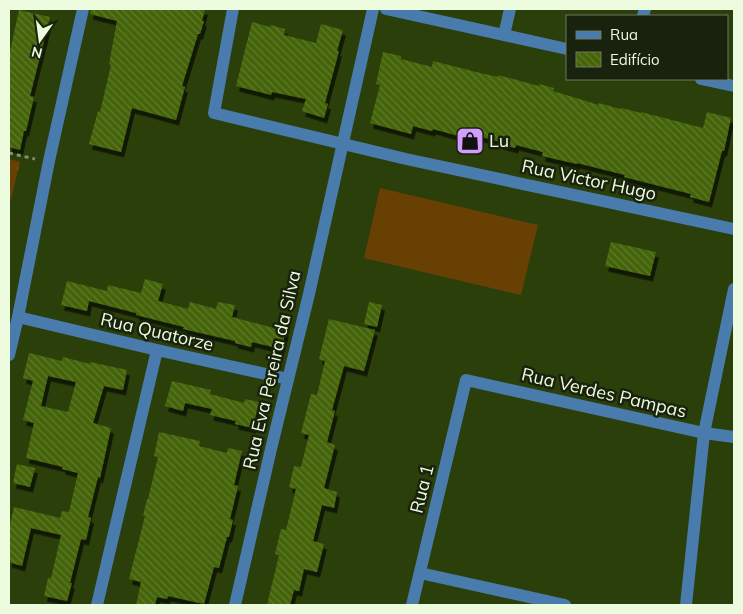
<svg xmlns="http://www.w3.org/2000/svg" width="743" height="614" viewBox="0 0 743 614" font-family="Mulish,sans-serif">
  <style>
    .park { fill: url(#park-tufts) }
    .pitch { fill: #694004 }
    .building { fill: url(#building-back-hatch); fill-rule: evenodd; filter: url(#shadow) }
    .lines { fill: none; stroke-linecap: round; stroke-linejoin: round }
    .path { stroke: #829369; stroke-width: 3; stroke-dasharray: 4 4; stroke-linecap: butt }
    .minor { stroke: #497cac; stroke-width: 12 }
    .labels { text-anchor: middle; stroke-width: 5; stroke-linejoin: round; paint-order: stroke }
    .poi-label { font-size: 18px; fill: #edfbde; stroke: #19220d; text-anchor: start }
    .street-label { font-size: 18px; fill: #edfbde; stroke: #19220d }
  </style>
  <defs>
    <pattern id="park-tufts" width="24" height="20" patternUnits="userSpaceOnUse" patternTransform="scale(1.25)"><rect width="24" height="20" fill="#694004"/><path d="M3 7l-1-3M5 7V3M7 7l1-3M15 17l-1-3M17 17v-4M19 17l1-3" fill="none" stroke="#7f5c28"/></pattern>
    <pattern id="building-back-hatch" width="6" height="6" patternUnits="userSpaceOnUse" patternTransform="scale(1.25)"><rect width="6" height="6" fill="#446407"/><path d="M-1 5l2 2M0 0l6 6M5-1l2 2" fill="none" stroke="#5f7b2b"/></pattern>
    <filter id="shadow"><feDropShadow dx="3" dy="5.5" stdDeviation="0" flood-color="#0009"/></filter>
  </defs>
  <rect width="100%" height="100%" fill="#2b3f0a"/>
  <polygon class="park" points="9,159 20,162 11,199 9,199"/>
  <polygon class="pitch" points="380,188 538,225 521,295 364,258"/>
  <g class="building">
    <polygon points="91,9 205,9 202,21 204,21 200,34 198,34 182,86 185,87 176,120 132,108 121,152 89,144 98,111 100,112 111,65 109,64 117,21 90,14"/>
    <polygon points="19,10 50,17 30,96 34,97 26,131 24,131 20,150 9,147 9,56"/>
    <polygon points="252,22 270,27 271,25 285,29 284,35 316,43 321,24 343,30 337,51 339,51 325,103 328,104 324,118 302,111 306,99 272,92 271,95 236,86"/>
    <polygon points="383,52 401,56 401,59 432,67 433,61 476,72 498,77 498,75 539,86 539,84 554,88 553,91 599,105 599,103 620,109 621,108 641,113 641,112 703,128 707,112 731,118 724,151 722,151 709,202 690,197 691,194 624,177 625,175 577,163 577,164 542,156 543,152 516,145 515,148 500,144 500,142 474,135 473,140 433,129 432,131 413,126 411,134 370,123 380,85 376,84"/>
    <polygon points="611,242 656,252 650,276 605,266"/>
    <polygon points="145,279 163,284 158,301 188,309 190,302 216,309 218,302 235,305 232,317 286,331 281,349 252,342 251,347 235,343 235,341 183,329 184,327 136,315 136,313 89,301 87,311 61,305 67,281 107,291 108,285 141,293"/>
    <polygon points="369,302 382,305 377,327 364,324"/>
    <polygon points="329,319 375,330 364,371 344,366 332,410 335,411 327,442 335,445 324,488 337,492 334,508 322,505 313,541 324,544 317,572 304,569 299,591 294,590 290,605 267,605 279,555 275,554 281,529 286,530 296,489 289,487 294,466 301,467 309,435 301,433 311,394 317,395 325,361 319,359"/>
    <path d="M29 353 62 361 63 357 90 364V362L127 370 123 390 104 386 93 423 111 428 100 478 98 477 88 517 91 518 86 540 81 539 70 583H72L67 601 44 596 48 578H51L61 535 31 528 22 566 9 562V529L14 507 60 518 62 511 69 512 78 473 62 469 63 467 26 458 34 423 23 420 33 381 23 378ZM48 376 76 382 68 412 41 406Z"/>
    <polygon points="172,381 211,390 210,394 244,403 245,399 259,402 253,428 235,424 236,421 210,415 212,409 185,403 183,411 165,406"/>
    <polygon points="159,432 200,441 199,446 227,453 228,448 242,451 234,485 238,486 230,519 233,520 229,537 227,537 219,568 214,567 204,604 168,596 167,599 157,597 155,605 136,605 141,582 129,579 145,516 143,516 147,499 148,499 158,457 154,456"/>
    <polygon points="17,464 35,468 30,487 13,483"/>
  </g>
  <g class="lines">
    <polyline class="path" points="9,153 35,159"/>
    <g class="minor">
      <polyline points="233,9 214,113 406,159 734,229"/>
      <polyline points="386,9 567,49"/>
      <polyline points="643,16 645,9"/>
      <polyline points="504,35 510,9"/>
      <polyline points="701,79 734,86"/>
      <polyline points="18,317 157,350 288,379"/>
      <polyline points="9,355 18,317 49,161 83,9"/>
      <polyline points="420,573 565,605"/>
      <polyline points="97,605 157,350"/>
      <polyline points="235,605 271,449 309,294 373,9"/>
      <polyline points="412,605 466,380 704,433 734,437"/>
      <polyline points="686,605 704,433 734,289"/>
    </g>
  </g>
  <defs>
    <symbol id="shop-square" viewBox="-11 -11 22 22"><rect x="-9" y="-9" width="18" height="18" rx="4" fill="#d29dfd" stroke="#19220d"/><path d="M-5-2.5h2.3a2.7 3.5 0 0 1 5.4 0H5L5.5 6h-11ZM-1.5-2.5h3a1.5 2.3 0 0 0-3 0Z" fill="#111"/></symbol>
  </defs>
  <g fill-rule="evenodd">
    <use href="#shop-square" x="454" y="125" width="32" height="32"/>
  </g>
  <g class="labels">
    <g class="poi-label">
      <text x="489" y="147">Lu</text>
    </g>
    <g class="street-label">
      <text transform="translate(589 180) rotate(12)" y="6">Rua Victor Hugo</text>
      <text transform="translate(157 332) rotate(13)" y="6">Rua Quatorze</text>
      <text transform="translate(272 370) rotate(-77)" y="6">Rua Eva Pereira da Silva</text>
      <text transform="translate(604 393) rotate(13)" y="6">Rua Verdes Pampas</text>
      <text transform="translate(422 489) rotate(-76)" y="6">Rua 1</text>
    </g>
  </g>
  <rect width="743" height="614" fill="none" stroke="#edfbde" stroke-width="20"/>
  <rect x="566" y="15" width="162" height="65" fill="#19220d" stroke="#6e7961"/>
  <rect x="576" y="31" width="25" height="8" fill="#497cac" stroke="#6e7961"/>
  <text x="610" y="40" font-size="15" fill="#edfbde">Rua</text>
  <rect x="576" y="52" width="25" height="15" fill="url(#building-back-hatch)" stroke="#6e7961"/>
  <text x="610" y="65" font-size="15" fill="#edfbde">Edifício</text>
  <g transform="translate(40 40) rotate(194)" stroke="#19220d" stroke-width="4" paint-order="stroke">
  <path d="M0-4L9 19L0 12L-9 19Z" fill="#edfbde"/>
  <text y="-8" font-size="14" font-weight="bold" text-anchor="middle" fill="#edfbde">N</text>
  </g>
</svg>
